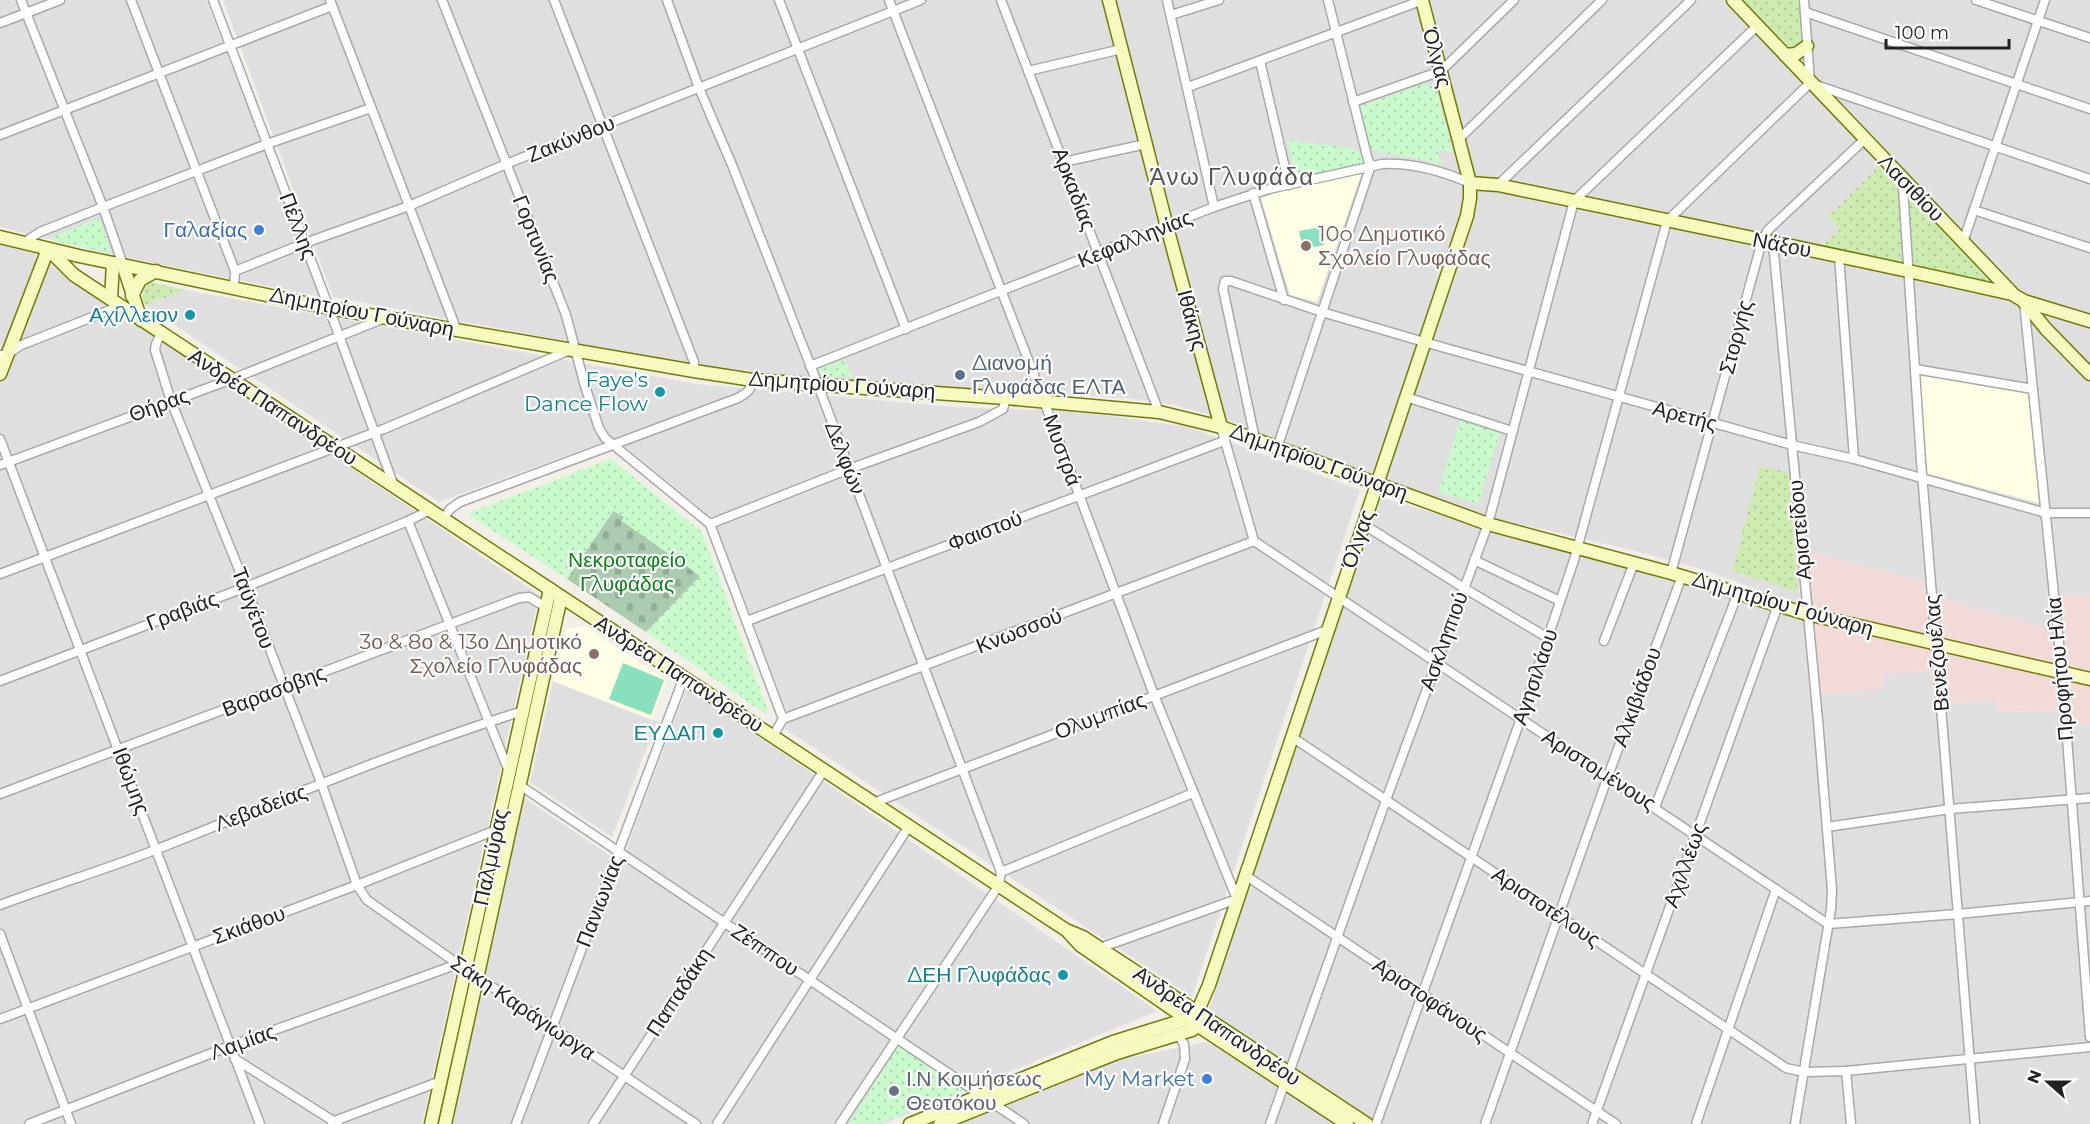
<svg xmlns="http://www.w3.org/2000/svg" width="2090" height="1124" viewBox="0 0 2090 1124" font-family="Montserrat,sans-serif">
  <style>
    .residential { fill: #e0dfdf; fill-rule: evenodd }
    .commercial { fill: #f2dad9 }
    .education { fill: #ffffe5 }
    .grass { fill: url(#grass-dots) }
    .cemetery { fill: url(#cemetery-stones) }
    .park { fill: url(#park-dots) }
    .pitch { fill: #88e0be }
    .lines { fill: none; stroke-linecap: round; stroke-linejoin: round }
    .street-casing { stroke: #a9a9a9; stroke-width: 11 }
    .secondary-casing { stroke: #707d05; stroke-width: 15 }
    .street { stroke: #fff; stroke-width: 8 }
    .secondary { stroke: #f7fabf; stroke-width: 12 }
    .shop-dot { fill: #3f7fe0; stroke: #fff; stroke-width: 2 }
    .education-dot { fill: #8d6e63; stroke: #fff; stroke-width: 2 }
    .culture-dot { fill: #0f9aa8; stroke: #fff; stroke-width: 2 }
    .service-dot { fill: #5c6f8a; stroke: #fff; stroke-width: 2 }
    .worship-dot { fill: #6b7280; stroke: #fff; stroke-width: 2 }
    .labels { text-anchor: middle; stroke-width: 4.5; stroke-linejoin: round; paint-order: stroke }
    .street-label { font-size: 21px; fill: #222; stroke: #fff }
    .shop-label { font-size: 21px; fill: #366cbe; stroke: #fff; text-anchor: end }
    .education-label { font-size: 21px; fill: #785e54; stroke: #fff; text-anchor: start }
    .culture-label { font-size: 21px; fill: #0d838f; stroke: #fff; text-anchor: end }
    .service-label { font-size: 21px; fill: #4e5e75; stroke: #fff; text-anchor: start }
    .park-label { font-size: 21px; fill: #0c8416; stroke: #fff }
    .worship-label { font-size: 21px; fill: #5b616d; stroke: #fff; text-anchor: start }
    .quarter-label { font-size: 24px; letter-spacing: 1.5px; fill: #555; stroke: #fff }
  </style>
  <defs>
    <pattern id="grass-dots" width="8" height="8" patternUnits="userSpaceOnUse" patternTransform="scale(1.5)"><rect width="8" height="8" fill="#cdebb0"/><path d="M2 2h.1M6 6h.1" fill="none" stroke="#b0c997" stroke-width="1.8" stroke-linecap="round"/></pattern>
    <pattern id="cemetery-stones" width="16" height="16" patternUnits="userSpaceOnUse" patternTransform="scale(1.5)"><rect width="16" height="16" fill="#aacbaf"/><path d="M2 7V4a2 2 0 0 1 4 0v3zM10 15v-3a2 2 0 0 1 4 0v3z" fill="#92ae96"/></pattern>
    <pattern id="park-dots" width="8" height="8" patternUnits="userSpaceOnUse" patternTransform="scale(1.5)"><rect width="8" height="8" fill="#c8facc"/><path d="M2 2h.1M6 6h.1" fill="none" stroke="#acd6af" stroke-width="1.8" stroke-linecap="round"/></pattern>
  </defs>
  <rect width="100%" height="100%" fill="#f2efe9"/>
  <g class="residential">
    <polygon points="0,0 206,0 322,297 113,255 0,227"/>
    <path d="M223 0H1736L1803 45 1800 0H2090V595H2061L2062 632 1812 609 1704 570 1635 551 1498 519 1374 476 1222 418 1174 405 1136 399 804 377 683 363 333 297ZM1828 217 1989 284 1822 246 1840 229Z"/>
    <polygon points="0,244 34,253 38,263 0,358"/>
    <polygon points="49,263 539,595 422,1124 0,1124 0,383"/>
    <polygon points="185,290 696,384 954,407 1073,411 1188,427 1360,490 1192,997 785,729 790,720 713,519 615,438 439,502 145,305"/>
    <polygon points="1379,497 1814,623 1883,688 1882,674 1931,671 1934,706 1996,700 1998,712 2070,710 2070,723 2090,723 2090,1124 1377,1124 1208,1012"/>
    <polygon points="553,681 657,721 612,837 530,782"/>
    <polygon points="687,687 1157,1011 883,1124 450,1124 521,796 621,863"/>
    <polygon points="1205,1042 1223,1049 1336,1124 959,1124 1123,1059"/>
  </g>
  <polygon class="commercial" points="1794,548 1925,582 1926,594 2062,632 2061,595 2090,595 2090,723 2070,723 2070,710 1998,712 1996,700 1934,706 1931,671 1882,674 1883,688 1819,695 1814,623 1803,619 1798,592"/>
  <g class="education">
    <polygon points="1362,172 1317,302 1290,295 1261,198 1287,189"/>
    <polygon points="1920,375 2029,391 2039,503 1926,473"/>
    <polygon points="585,626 666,680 652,720 553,681 566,629"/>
  </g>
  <g class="grass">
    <polygon points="1736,0 1800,0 1803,45 1785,51"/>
    <polygon points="1880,165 1952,237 1990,282 1990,284 1821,247 1840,229 1828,217"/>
    <path d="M151 282 185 290 145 305C140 297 143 287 151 282Z"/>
    <polygon points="1760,466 1789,473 1798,592 1732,571"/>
  </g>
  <polygon class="cemetery" points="614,510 624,517 622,521 701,576 646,632 567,579"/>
  <g class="park">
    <polygon points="1424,84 1430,85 1436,89 1453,152 1439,150 1437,154 1443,162 1437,163 1371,150 1360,106"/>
    <polygon points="1287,140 1350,148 1362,153 1364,165 1297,178"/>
    <polygon points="99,218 111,253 53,241 52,237"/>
    <polygon points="845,360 852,377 820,375 819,369"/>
    <polygon points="1460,420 1500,431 1478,504 1438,492"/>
    <polygon points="611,459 702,532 768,711 766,714 646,632 700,576 622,521 624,517 613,511 567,579 470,516 471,512"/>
    <polygon points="898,1046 965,1091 878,1124 849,1124"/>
  </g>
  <g class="pitch">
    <polygon points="1321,227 1324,245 1303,249 1299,231"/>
    <polygon points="623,663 664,680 651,715 609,699"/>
  </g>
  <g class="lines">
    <defs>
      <g id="street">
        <polyline points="21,0 103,207 123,265"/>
        <polyline points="131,0 235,271 234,286"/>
        <polyline points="213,0 329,308 394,486"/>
        <polyline points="330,0 457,331"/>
        <polyline points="442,0 566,315 585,386 599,428 605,438 710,524 783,719 773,736"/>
        <polyline points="554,0 694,362 694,371"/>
        <polyline points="667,0 699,88 732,165 818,385 1001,872 999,885 840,1124"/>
        <polyline points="779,0 906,329"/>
        <polyline points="889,0 1044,401 1154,695 1237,899 1100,948"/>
        <polyline points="1001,0 1159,412"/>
        <polyline points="1167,0 1214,207"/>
        <polyline points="1804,0 1810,82"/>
        <polyline points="1976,0 2090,38"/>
        <polyline points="1805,12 2090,109"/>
        <polyline points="1171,15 1219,0"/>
        <polyline points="0,23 60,0"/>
        <polyline points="1260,61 1289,185"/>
        <polyline points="1028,71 1122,49"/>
        <polyline points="1816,85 2090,179"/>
        <polyline points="1188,87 1423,0"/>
        <polyline points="1353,102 1441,71 1514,0"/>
        <polyline points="0,135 332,6"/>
        <polyline points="1459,139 1602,0"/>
        <polyline points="1063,162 1146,144"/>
        <polyline points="1905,181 1903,188 1921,461 1975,1124"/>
        <polyline points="1498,185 1691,0"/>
        <polyline points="1253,193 1284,300"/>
        <polyline points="1974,210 2090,248"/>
        <polyline points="1963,242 2045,0"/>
        <polyline points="23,243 40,232 103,207 267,144 371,108"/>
        <polyline points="1773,243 1818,720 1832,890 1831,909 1795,1124"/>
        <polyline points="1839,256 1854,459"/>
        <polyline points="235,271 305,243 409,206 506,164 921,0"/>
        <polyline points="2024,302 2062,673 2090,1037"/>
        <polyline points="161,333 156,344 155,350 171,401 246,587 322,785 357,885 367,900 458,964 696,1124"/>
        <polyline points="0,355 7,355 19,346 120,306"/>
        <path d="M810 366 1214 207 1269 189 1382 164C1413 162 1442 171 1470 183"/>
        <polyline points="1915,369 2033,389"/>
        <polyline points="1406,397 1512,431"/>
        <polyline points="1221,427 1254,541 1828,924"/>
        <polyline points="0,439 260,1124"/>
        <polyline points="1255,439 1223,289 1225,281 1231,281 1322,312 1424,342 1792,445 1854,459 2046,513 2090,513"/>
        <polyline points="1277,448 1371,165 1368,160 1328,0"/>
        <polyline points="0,465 232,379 385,318"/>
        <path d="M443 519 450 509 460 502 738 398C747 393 751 390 753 380"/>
        <polyline points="408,521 510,774"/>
        <polyline points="710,524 849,469 979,422 1003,409 1006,398"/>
        <polyline points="1363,524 1464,588 1548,638"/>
        <polyline points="1474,560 1560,601"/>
        <polyline points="1671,573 1762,241 1768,230 1865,139"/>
        <polyline points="0,574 384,429 570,350"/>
        <polyline points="747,621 1224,441"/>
        <polyline points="1604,641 1634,563"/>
        <polyline points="0,681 246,587 408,521 430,510"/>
        <polyline points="783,719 1254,541"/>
        <polyline points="1292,737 1786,1068 1804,1072 1846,1071 2090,1047"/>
        <polyline points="518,784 1024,1124"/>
        <polyline points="0,794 519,598 529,597 546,607"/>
        <polyline points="873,803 1327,630"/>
        <polyline points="1655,807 1738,593"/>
        <polyline points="1827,827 1950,809 2090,798"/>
        <polyline points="1001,872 1193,793"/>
        <polyline points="1245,875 1616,1124"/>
        <path d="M0 905C51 886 104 870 155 850 277 802 398 750 523 711"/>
        <polyline points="1828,924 1958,914 2090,901"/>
        <polyline points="0,934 71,1124"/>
        <polyline points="0,1019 357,885 496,830"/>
        <polyline points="235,1059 338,1124"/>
        <polyline points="1846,1071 1851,1124"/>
        <polyline points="1289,1073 1386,800 1488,524 1574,201 1757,26"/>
        <polyline points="332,1122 441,1081"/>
        <polyline points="29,1124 230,1046 458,964"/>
        <polyline points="516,1124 684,677"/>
        <polyline points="593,1124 824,770"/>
        <polyline points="717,1124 909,826"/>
        <polyline points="1163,1124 1185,1059 1184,1044 1177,1034"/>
        <polyline points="1270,1124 1285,1082"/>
        <polyline points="1376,1124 1521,718 1574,560 1667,221 1810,83"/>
        <polyline points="1485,1124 1608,776 1682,576"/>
        <polyline points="1592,1124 1778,605"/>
        <polyline points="1696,1124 1776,889"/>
      </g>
      <g id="secondary">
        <polyline points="1109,0 1167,227 1221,427"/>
        <polyline points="1733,0 2012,293"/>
        <polyline points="1785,55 1796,54 1807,46"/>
        <path d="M1470 183 1498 185C1669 221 1841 255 2012 294L2024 301 2090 321"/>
        <polyline points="0,237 79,256 329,308 694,371 753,380 1006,398 1159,412 1221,427 1488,524 1671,573 1807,614 2090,679"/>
        <polyline points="48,249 74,275 1066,930 1083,937 1367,1124"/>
        <polyline points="123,265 141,320"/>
        <polyline points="132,296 140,280 156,271"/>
        <polyline points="111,299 113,263"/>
        <polyline points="2024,302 2046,329 2090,374"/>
        <polyline points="0,374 48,249"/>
        <polyline points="1069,933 1080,945 1171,1008 1347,1124"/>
        <polyline points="431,1124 550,589"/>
        <polyline points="445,1124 561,597"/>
        <polyline points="910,1124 1113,1042 1187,1019 1199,1008 1209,985 1467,216 1470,198 1470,183 1422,0"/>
        <polyline points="940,1124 1117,1053 1192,1030 1201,1023"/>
      </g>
    </defs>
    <use href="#street" class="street-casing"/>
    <use href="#secondary" class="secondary-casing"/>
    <use href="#street" class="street"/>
    <use href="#secondary" class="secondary"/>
  </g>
  <g class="shop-dot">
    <circle cx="259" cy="230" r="6"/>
    <circle cx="1207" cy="1079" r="6"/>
  </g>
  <g class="education-dot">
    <circle cx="1306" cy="246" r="6"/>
    <circle cx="594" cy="654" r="6"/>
  </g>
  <g class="culture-dot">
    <circle cx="190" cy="315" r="6"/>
    <circle cx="660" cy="392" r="6"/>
    <circle cx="718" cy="733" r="6"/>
    <circle cx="1063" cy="975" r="6"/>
  </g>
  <circle class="service-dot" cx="960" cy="375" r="6"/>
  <circle class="worship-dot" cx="894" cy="1091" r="6"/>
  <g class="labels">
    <g class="street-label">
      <text transform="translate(1437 58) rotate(75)" y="7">Όλγας</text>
      <text transform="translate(571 139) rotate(-22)" y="7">Ζακύνθου</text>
      <text transform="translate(1911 188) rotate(46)" y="7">Λασιθίου</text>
      <text transform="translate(1074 189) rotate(69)" y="7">Αρκαδίας</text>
      <text transform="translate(298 226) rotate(69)" y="7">Πέλλης</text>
      <text transform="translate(536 239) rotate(68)" y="7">Γορτυνίας</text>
      <text transform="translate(1135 239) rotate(-22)" y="7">Κεφαλληνίας</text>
      <text transform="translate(1782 245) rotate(11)" y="7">Νάξου</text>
      <text transform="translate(362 312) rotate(11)" y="7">Δημητρίου Γούναρη</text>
      <text transform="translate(1192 320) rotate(75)" y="7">Ιθάκης</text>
      <text transform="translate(1736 337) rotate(-75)" y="7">Στοργής</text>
      <text transform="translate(842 385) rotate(4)" y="7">Δημητρίου Γούναρη</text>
      <text transform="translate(159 405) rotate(-20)" y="7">Θήρας</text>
      <text transform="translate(273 407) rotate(33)" y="7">Ανδρέα Παπανδρέου</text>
      <text transform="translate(1685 416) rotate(15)" y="7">Αρετής</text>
      <text transform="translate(1062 450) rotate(70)" y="7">Μυστρά</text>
      <text transform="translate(845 458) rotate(69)" y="7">Δελφών</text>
      <text transform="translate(1319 462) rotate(20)" y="7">Δημητρίου Γούναρη</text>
      <text transform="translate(1800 530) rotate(-95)" y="7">Αριστείδου</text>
      <text transform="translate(985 531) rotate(-21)" y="7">Φαιστού</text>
      <text transform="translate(1358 539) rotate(-71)" y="7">Όλγας</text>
      <text transform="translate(1783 604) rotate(16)" y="7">Δημητρίου Γούναρη</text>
      <text transform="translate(253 608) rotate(69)" y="7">Ταϋγέτου</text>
      <text transform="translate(182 611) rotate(-21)" y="7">Γραβιάς</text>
      <text transform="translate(1019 631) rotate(-21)" y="7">Κνωσσού</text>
      <text transform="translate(1444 641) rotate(-70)" y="7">Ασκληπιού</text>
      <text transform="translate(1937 653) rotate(-95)" y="7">Βενεζουέλας</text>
      <text transform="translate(2060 669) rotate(-95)" y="7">Προφήτου Ηλία</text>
      <text transform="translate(679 674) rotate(33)" y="7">Ανδρέα Παπανδρέου</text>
      <text transform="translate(1535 677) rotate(-71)" y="7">Αγησιλάου</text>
      <text transform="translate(274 691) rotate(-21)" y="7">Βαρασόβης</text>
      <text transform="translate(1637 697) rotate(-70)" y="7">Αλκιβιάδου</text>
      <text transform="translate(1100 716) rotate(-21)" y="7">Ολυμπίας</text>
      <text transform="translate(1599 770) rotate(33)" y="7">Αριστομένους</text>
      <text transform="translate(131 781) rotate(69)" y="7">Ιθώμης</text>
      <text transform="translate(261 808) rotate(-21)" y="7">Λεβαδείας</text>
      <text transform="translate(491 857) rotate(-78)" y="7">Παλμύρας</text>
      <text transform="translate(1685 865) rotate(-70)" y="7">Αχιλλέως</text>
      <text transform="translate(600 901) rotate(-69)" y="7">Πανιωνίας</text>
      <text transform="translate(1546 907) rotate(34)" y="7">Αριστοτέλους</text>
      <text transform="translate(249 925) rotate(-20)" y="7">Σκιάθου</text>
      <text transform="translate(765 950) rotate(34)" y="7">Ζέππου</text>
      <text transform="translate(679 992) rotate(-57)" y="7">Παπαδάκη</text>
      <text transform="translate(1430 1000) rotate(34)" y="7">Αριστοφάνους</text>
      <text transform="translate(523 1008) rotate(34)" y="7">Σάκη Καράγιωργα</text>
      <text transform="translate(1217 1026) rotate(34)" y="7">Ανδρέα Παπανδρέου</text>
      <text transform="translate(243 1042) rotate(-20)" y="7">Λαμίας</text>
    </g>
    <g class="shop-label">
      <text x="247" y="237">Γαλαξίας</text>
      <text x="1195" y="1086">My Market</text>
    </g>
    <g class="education-label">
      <text x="1318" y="241">10o Δημοτικό<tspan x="1318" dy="24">Σχολείο Γλυφάδας</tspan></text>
      <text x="582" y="649" text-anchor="end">3ο &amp; 8ο &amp; 13ο Δημοτικό<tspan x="582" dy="24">Σχολείο Γλυφάδας</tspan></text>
    </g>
    <g class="culture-label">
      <text x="178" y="322">Αχίλλειον</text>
      <text x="648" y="387">Faye's<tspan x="648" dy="24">Dance Flow</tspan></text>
      <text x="706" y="740">ΕΥΔΑΠ</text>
      <text x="1051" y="982">ΔΕΗ Γλυφάδας</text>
    </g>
    <g class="service-label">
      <text x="972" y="370">Διανομή<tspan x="972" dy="24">Γλυφάδας ΕΛΤΑ</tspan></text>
    </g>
    <g class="park-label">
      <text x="627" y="567">Νεκροταφείο<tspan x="627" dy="24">Γλυφάδας</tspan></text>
    </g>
    <g class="worship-label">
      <text x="906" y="1086">Ι.Ν Κοιμήσεως<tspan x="906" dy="24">Θεοτόκου</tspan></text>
    </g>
    <g class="quarter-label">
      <text x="1232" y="185">Άνω Γλυφάδα</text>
    </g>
  </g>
  <g transform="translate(2048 1082) rotate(291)" stroke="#ffffff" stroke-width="4.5" paint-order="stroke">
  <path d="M0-4.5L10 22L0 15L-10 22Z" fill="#222222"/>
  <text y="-9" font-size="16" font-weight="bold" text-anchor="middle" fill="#222222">N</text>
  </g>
  <path d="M1886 39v9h123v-9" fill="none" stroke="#222222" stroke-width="3"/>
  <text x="1895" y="39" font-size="18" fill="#222222" stroke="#ffffff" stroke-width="4.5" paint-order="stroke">100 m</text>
</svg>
